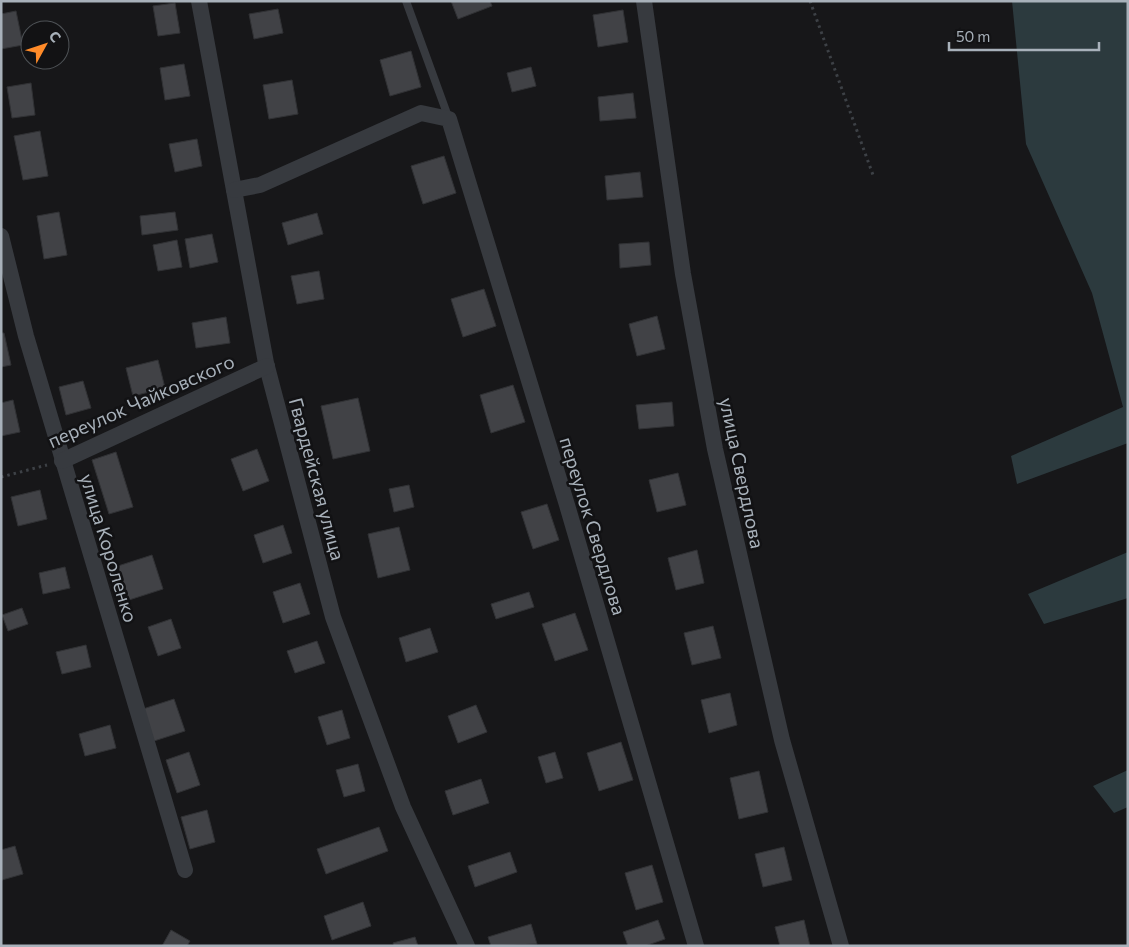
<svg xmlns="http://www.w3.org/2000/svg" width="1129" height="947" viewBox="0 0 1129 947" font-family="Commissioner,sans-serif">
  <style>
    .water { fill: #2c3a3e }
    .building { fill: #414246; stroke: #313235 }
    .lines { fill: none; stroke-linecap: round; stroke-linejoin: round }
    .path { stroke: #3d4146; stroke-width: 3; stroke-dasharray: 2.5 4; stroke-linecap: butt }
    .lane { stroke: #373a3f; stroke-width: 8 }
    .street { stroke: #373a3f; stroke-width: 16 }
    .labels { text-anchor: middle; stroke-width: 5; stroke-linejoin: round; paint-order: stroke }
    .street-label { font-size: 19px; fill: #a8b1ba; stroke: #121214 }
  </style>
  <rect width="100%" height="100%" fill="#171719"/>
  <g class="water">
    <polygon points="1012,1 1128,1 1128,443 1017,484 1011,456 1123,407 1092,293 1026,144"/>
    <polygon points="1128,552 1128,598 1044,624 1028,594"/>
    <polygon points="1128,770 1128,807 1114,813 1093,786"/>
  </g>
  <g class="building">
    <polygon points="451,1 490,1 492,6 458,19"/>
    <polygon points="175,3 180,33 158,36 153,6"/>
    <polygon points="278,9 283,33 254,39 249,14"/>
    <polygon points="623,10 628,42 598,47 593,15"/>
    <polygon points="16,11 23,45 1,49 1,14"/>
    <polygon points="411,51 421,87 390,96 380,60"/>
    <polygon points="184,64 190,96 165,100 160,68"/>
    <polygon points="531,67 536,86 512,92 507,73"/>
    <polygon points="292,80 298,114 269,119 263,85"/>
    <polygon points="31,83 35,115 12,118 7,87"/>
    <polygon points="633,93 636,118 600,121 598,97"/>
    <polygon points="40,131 48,176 23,180 14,136"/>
    <polygon points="197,139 202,166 175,172 169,144"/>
    <polygon points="444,156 456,193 423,204 411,166"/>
    <polygon points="640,172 643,197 607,200 605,176"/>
    <polygon points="59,212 67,255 44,259 37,216"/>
    <polygon points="175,212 178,230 142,235 140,216"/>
    <polygon points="317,213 323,234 288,245 282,223"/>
    <polygon points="212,234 218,262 190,268 185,239"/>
    <polygon points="177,240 182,267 158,271 153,245"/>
    <polygon points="649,242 651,265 620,268 619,244"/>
    <polygon points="319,271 324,299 297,304 291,276"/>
    <polygon points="484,289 496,326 463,337 451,299"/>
    <polygon points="657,316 665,349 637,356 629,324"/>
    <polygon points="226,317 230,343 196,348 192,323"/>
    <polygon points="1,333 4,333 11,365 1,367"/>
    <polygon points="158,360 165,388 133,396 126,368"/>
    <polygon points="83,381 91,408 66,415 59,387"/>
    <polygon points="513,385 525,422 491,433 480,395"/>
    <polygon points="358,398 370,451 333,459 321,406"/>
    <polygon points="13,400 20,432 1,436 1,403"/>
    <polygon points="672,402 674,426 639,429 636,405"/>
    <polygon points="257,449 269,481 243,491 231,459"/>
    <polygon points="116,452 133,507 109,514 92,460"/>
    <polygon points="678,473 686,505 657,512 649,480"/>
    <polygon points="409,485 414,507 394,512 389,489"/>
    <polygon points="40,490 47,519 18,526 11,497"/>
    <polygon points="547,504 559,540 533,549 521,512"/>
    <polygon points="283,525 292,553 263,563 254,535"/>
    <polygon points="399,527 410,570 378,578 368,534"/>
    <polygon points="697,550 704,583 676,590 668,558"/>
    <polygon points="152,555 163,589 129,600 118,566"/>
    <polygon points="65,567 70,588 43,594 39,573"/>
    <polygon points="300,583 310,614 283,623 273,592"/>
    <polygon points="529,592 534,607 496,619 491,604"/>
    <polygon points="22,608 28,624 8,631 2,615"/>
    <polygon points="575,613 588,650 555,661 542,624"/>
    <polygon points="171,619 181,648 158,656 148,627"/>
    <polygon points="713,626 721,658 692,665 684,633"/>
    <polygon points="430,628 438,652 406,662 399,638"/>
    <polygon points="317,641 325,663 295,673 287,651"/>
    <polygon points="86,645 91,667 62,674 56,652"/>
    <polygon points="730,693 737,725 709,733 701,700"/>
    <polygon points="174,699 185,731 154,741 143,709"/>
    <polygon points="476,705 487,732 458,743 448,716"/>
    <polygon points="342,710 350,738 327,745 318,717"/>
    <polygon points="110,725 116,748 85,756 79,734"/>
    <polygon points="621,742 633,780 599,791 587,753"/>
    <polygon points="189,752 200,785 177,793 166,760"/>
    <polygon points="555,752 563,778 546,783 538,757"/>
    <polygon points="358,764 365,791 344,797 336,770"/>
    <polygon points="759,771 768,812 739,819 730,778"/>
    <polygon points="481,779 489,803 453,815 445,791"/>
    <polygon points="207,810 215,842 190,849 181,817"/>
    <polygon points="379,827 388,851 326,874 317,849"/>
    <polygon points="15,846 23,874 2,880 1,850"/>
    <polygon points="784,847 792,880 763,887 755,854"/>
    <polygon points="510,852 517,872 475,887 468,866"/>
    <polygon points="652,865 663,902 636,910 625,873"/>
    <polygon points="363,902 371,926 332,940 324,916"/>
    <polygon points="658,920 665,939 645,946 628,946 623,932"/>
    <polygon points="804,920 810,946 780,946 775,927"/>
    <polygon points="531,924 537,944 491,946 488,937"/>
    <polygon points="171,930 190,941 187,946 162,946"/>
    <polygon points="415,937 418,946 394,946 393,943"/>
  </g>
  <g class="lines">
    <g class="path">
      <polyline points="810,1 873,175"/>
      <polyline points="1,477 47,465"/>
    </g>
    <polyline class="lane" points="406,1 449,119"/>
    <g class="street">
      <polyline points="199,1 266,363 333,617 403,807 467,946"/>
      <polyline points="644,1 683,274 715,449 782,740 841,946"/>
      <polyline points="234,190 260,185 421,113 449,119 567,505 696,946"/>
      <polyline points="1,236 26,336 185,870"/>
      <polyline points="62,461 267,366"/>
    </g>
  </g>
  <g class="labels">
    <g class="street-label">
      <text transform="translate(141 401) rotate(-24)" y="7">переулок Чайковского</text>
      <text transform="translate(742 473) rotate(78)" y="7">улица Свердлова</text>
      <text transform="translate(317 479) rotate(75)" y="7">Гвардейская улица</text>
      <text transform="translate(593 526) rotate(73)" y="7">переулок Свердлова</text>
      <text transform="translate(109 548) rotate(73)" y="7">улица Короленко</text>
    </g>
  </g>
  <rect width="1129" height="947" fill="none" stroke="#a8b1ba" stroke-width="5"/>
  <g transform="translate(45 45) rotate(50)"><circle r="24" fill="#121214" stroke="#4e5256"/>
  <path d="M0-4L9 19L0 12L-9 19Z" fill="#ff8b29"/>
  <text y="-8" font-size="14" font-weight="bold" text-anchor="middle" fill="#a8b1ba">С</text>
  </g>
  <path d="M949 42v8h150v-8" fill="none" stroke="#a8b1ba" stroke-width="2.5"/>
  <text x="956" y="42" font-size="15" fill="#a8b1ba" stroke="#121214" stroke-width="4" paint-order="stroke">50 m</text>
</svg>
